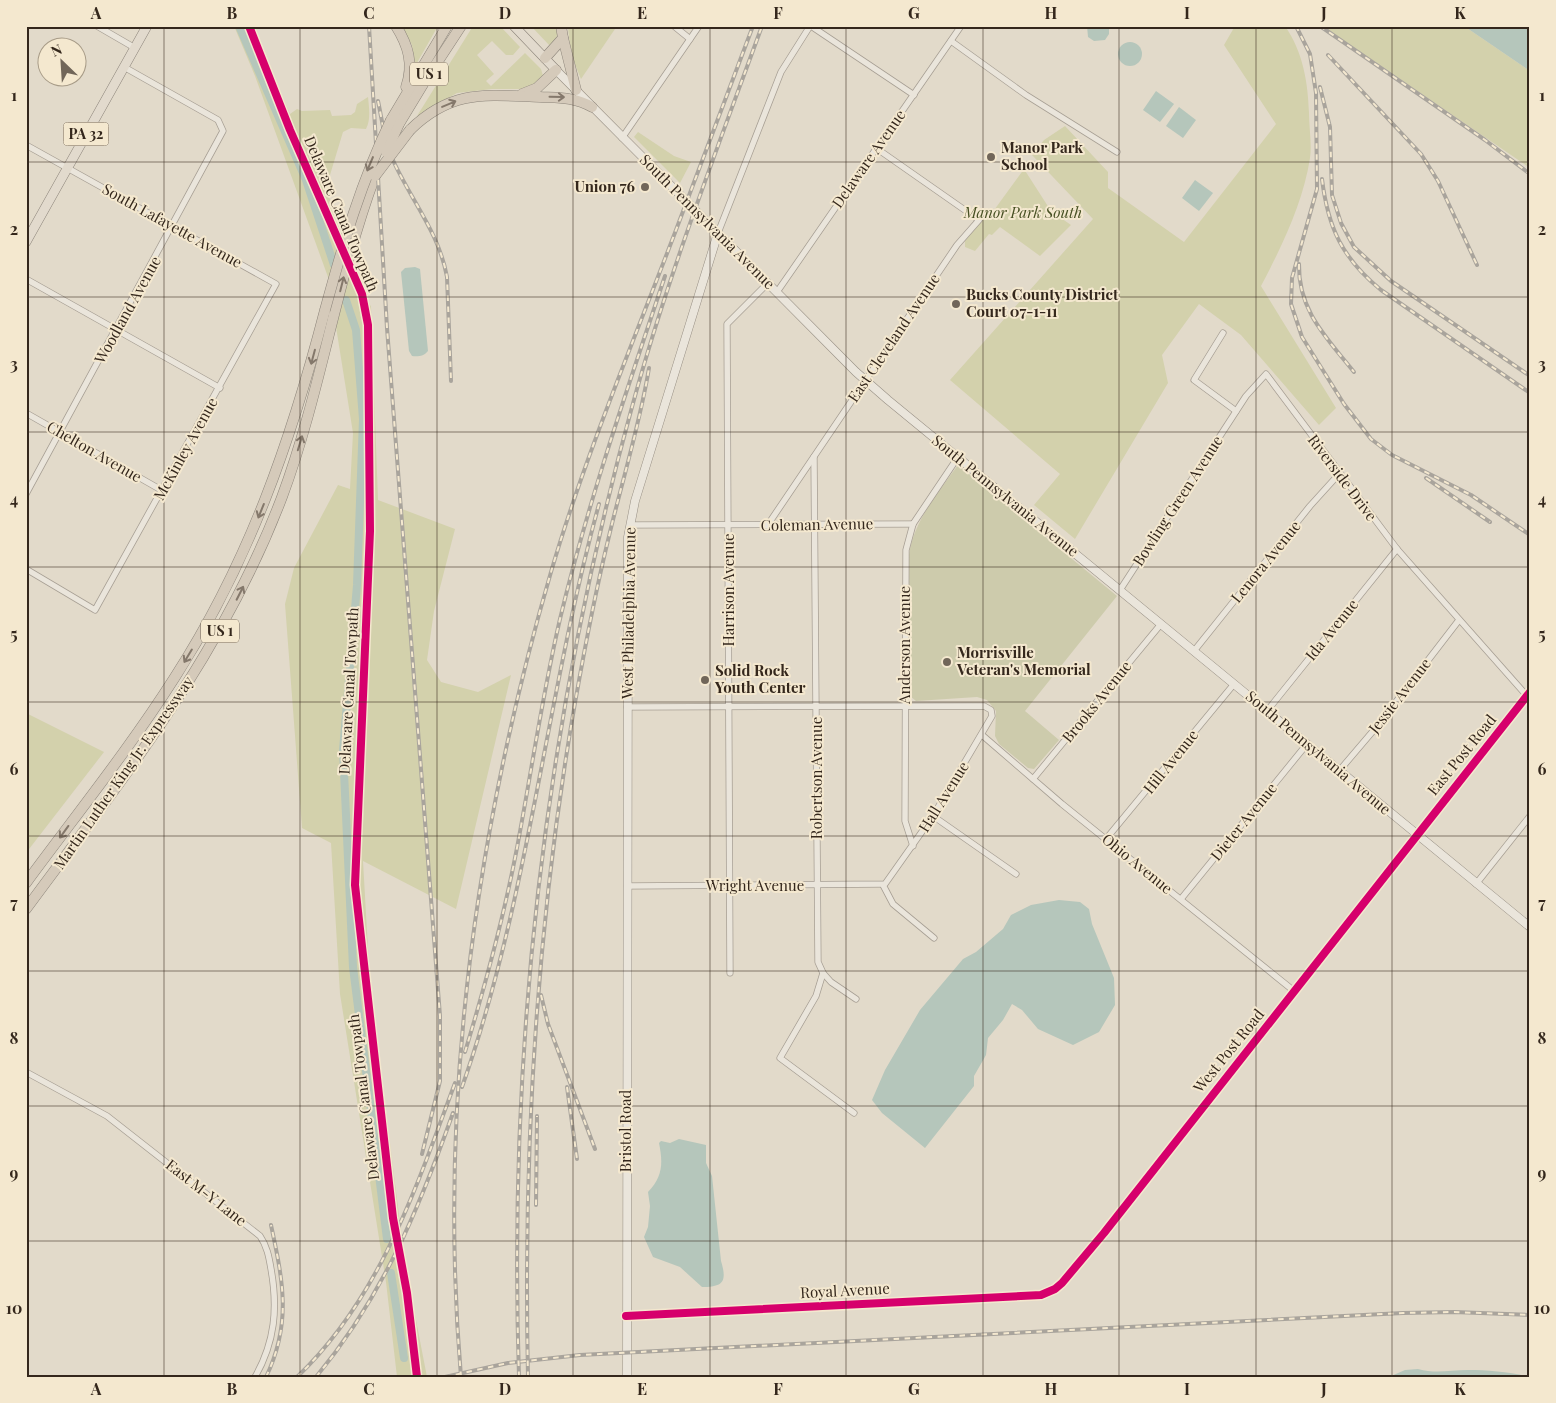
<svg xmlns="http://www.w3.org/2000/svg" width="1556" height="1403" viewBox="0 0 1556 1403" font-family="'Playfair Display',serif">
  <style>
    .green { fill: #d3d1ac }
    .cemetery { fill: #cdcbac }
    .water { fill: #b5c6bb }
    .lines { fill: none; stroke-linecap: round; stroke-linejoin: round }
    .canal { stroke: #b5c6bb; stroke-width: 8 }
    .street-casing { stroke: #a79f94; stroke-width: 7 }
    .secondary-casing { stroke: #968e83; stroke-width: 9 }
    .primary-casing { stroke: #8c847a; stroke-width: 10 }
    .highway-casing { stroke: #8c847a; stroke-width: 11 }
    .street { stroke: #eae5db; stroke-width: 5.5 }
    .secondary { stroke: #eae5db; stroke-width: 8 }
    .primary { stroke: #e2dacd; stroke-width: 9 }
    .highway { stroke: #d5caba; stroke-width: 10 }
    .rail-casing { stroke: #a9a49c; stroke-width: 4 }
    .rail { stroke: #f4e8cf; stroke-width: 2; stroke-dasharray: 5.5; stroke-linecap: butt }
    .highway-bridge-casing { stroke: #8c847a; stroke-width: 11; stroke-linecap: butt }
    .highway-bridge { stroke: #d5caba; stroke-width: 10 }
    .cycleway-casing { stroke: #f4e8cf; stroke-width: 11 }
    .cycleway { stroke: #d6006c; stroke-width: 8 }
    .oneway { stroke: #84786b }
    .grid { fill: none; stroke: #34271c; stroke-width: 1; stroke-opacity: 0.55 }
    .poi-dot { fill: #716659; stroke: #f4e8cf; stroke-width: 2 }
    .labels { text-anchor: middle; stroke-width: 4; stroke-linejoin: round; paint-order: stroke }
    .shield { fill: #f4e8cf; stroke: #6e6152; stroke-width: 1 }
    .shield-label { font-size: 14px; font-weight: bold; fill: #34271c }
    .poi-label { font-size: 15px; font-weight: bold; fill: #34271c; stroke: #f4e8cf; text-anchor: start }
    .street-label { font-size: 15px; fill: #34271c; stroke: #f4e8cf }
    .park-label { font-size: 15px; font-style: italic; fill: #475023; stroke: #f4e8cf }
    .neatline { fill: none; stroke: #34271c; stroke-width: 2 }
    .grid-label { font-size: 16px; text-anchor: middle; font-weight: bold; fill: #34271c }
  </style>
  <rect width="100%" height="100%" fill="#e2daca"/>
  <g class="green">
    <path d="M234 26H252L290 114 297 109 302 111 330 110 332 116 351 115 355 112 357 104 368 97C369 108 371 119 366 129L351 128 343 132 330 175 329 197 341 227 340 232 371 307 378 500 455 529 434 611 427 660 441 682 478 692 511 675 456 909 363 861 370 984 405 1263 427 1377H397L386 1282 340 994 331 843 302 828 285 604 294 568 338 485 350 489 353 433 328 277 255 76Z"/>
    <polygon points="401,26 438,26 414,68 412,45"/>
    <polygon points="473,26 500,26 520,47 513,55 506,55 492,41 477,55 494,74 486,81 491,86 525,53 541,69 543,76 534,85 526,89 492,89 457,93 417,116"/>
    <path d="M531 26H557C558 35 557 40 550 46Z"/>
    <polygon points="571,26 617,26 581,79 571,55 568,28"/>
    <path d="M1235 26H1285C1303 52 1308 82 1309 113 1309 127 1312 144 1310 158 1303 203 1282 246 1261 286L1336 408 1319 425 1241 335 1199 304 1162 355 1168 383 1075 539 1034 505 1060 474 950 380 1093 219 1032 155 1044 140 1065 126 1108 172V188L1184 242 1276 124 1224 45Z"/>
    <polygon points="1322,26 1464,26 1530,71 1530,168"/>
    <polygon points="638,132 674,156 691,162 680,183 634,137"/>
    <polygon points="1024,169 1051,211 1071,225 1040,256 1000,227 992,235 989,234 975,251 965,247 965,241 985,214 989,217"/>
    <polygon points="26,713 104,752 26,853"/>
  </g>
  <path class="cemetery" d="M958 465 1117 596 1025 711 1059 740 1034 769 1028 768 999 744 995 736 996 711 987 700 977 697 916 701 910 696 909 555C914 520 938 493 958 465Z"/>
  <g class="water">
    <polygon points="1087,26 1109,26 1109,34 1105,40 1094,41 1088,37"/>
    <polygon points="1464,26 1530,26 1530,71"/>
    <circle cx="1130" cy="54" r="12"/>
    <polygon points="1156,91 1174,104 1160,122 1143,110"/>
    <polygon points="1179,107 1196,120 1183,138 1166,126"/>
    <polygon points="1195,180 1213,193 1199,211 1182,198"/>
    <path d="M415 267 420 269 428 351C424 356 418 357 412 356L409 351 401 272 405 268Z"/>
    <polygon points="1059,900 1080,902 1089,909 1092,924 1114,978 1115,1005 1099,1032 1073,1045 1038,1029 1022,1010 1012,1004 1003,1020 988,1038 986,1055 974,1076 974,1086 925,1148 882,1113 872,1100 885,1070 920,1010 963,959 976,952 1003,929 1011,915 1031,905"/>
    <path d="M679 1139 706 1145V1163L712 1176 721 1261C727 1281 724 1287 702 1287L680 1267 653 1257 644 1237 648 1227 650 1206 648 1192C663 1176 663 1163 659 1143L661 1141 670 1143Z"/>
    <path d="M1418 1369C1436 1374 1450 1370 1468 1370 1488 1370 1511 1372 1530 1377H1389L1405 1370Z"/>
  </g>
  <g class="lines">
    <g class="canal">
      <polyline points="239,26 306,180 334,265"/>
      <polyline points="346,300 356,330 363,419 357,585 343,750 353,967 387,1239"/>
      <polyline points="391,1273 404,1358"/>
    </g>
    <defs>
      <g id="street">
        <polyline points="97,26 135,48"/>
        <polyline points="674,26 690,39"/>
        <polyline points="811,26 914,95"/>
        <polyline points="951,41 1026,95 1117,152"/>
        <polyline points="622,138 699,26"/>
        <polyline points="26,145 276,284 95,610 26,569"/>
        <polyline points="718,233 781,72 810,26"/>
        <polyline points="26,279 220,388"/>
        <polyline points="777,292 961,26"/>
        <polyline points="1223,333 1194,380 1236,411"/>
        <polyline points="26,413 163,491"/>
        <polyline points="814,457 818,962 823,973 816,996 780,1058 854,1113"/>
        <polyline points="26,494 223,131 218,120 124,67"/>
        <polyline points="630,525 913,524"/>
        <polyline points="767,526 957,245 979,220 876,148"/>
        <polyline points="1120,590 1246,396 1266,374 1397,549 1527,696"/>
        <polyline points="1194,651 1310,506 1339,474"/>
        <polyline points="1267,711 1397,549"/>
        <polyline points="982,735 1062,804 1294,991"/>
        <polyline points="1339,771 1379,724 1459,620"/>
        <polyline points="1033,779 1161,624"/>
        <polyline points="933,816 1016,874"/>
        <polyline points="1106,839 1234,684"/>
        <polyline points="913,846 905,821 906,550 913,524 958,457"/>
        <polyline points="1476,884 1530,816"/>
        <polyline points="883,885 893,904 934,938"/>
        <polyline points="627,886 885,884 933,816 992,716 991,710 984,706 627,707"/>
        <polyline points="1181,899 1307,744"/>
        <polyline points="730,973 727,324 768,283"/>
        <polyline points="823,973 831,982 856,999"/>
        <path d="M26 1072 107 1116 260 1236C267 1246 269 1257 271 1269 278 1308 275 1342 255 1377"/>
        <polyline points="626,1316 1041,1295 1055,1289 1062,1283 1104,1233 1530,692"/>
      </g>
      <g id="secondary">
        <polyline points="556,70 856,372 888,400 1530,927"/>
        <polyline points="627,1377 628,537 635,501 718,233"/>
      </g>
      <g id="primary">
        <polyline points="514,26 556,70"/>
        <polyline points="26,242 147,26"/>
      </g>
      <g id="highway">
        <path d="M396 26C408 45 414 64 406 87"/>
        <polyline points="563,38 576,90"/>
        <polyline points="545,58 563,38 561,26"/>
        <polyline points="522,94 537,88 556,70"/>
        <polyline points="391,120 447,26"/>
        <polyline points="399,124 425,81 461,26"/>
        <path d="M410 130C452 89 486 95 540 97 559 98 574 97 592 107"/>
        <path d="M26 883C76 815 130 748 175 677 249 562 291 441 325 310"/>
        <path d="M26 909C125 775 222 655 282 497 321 392 336 281 375 176"/>
      </g>
    </defs>
    <use href="#street" class="street-casing"/>
    <use href="#secondary" class="secondary-casing"/>
    <use href="#primary" class="primary-casing"/>
    <use href="#highway" class="highway-casing"/>
    <use href="#street" class="street"/>
    <use href="#secondary" class="secondary"/>
    <use href="#primary" class="primary"/>
    <use href="#highway" class="highway"/>
    <defs>
      <g id="rail">
        <polyline points="369,26 387,328 440,1016 440,1081 422,1154"/>
        <polyline points="1296,26 1310,54 1316,93 1317,189 1292,278 1291,304 1302,337 1344,404 1371,439 1392,455 1471,495 1530,535"/>
        <polyline points="1320,26 1485,140 1530,174"/>
        <polyline points="1328,55 1421,154 1438,181 1477,265"/>
        <polyline points="1320,87 1330,127 1332,195 1341,223 1354,247 1391,281 1530,376"/>
        <path d="M378 101C382 119 384 140 392 158 410 199 439 232 447 277L451 381"/>
        <path d="M1322 179C1328 228 1342 258 1381 290L1530 393"/>
        <path d="M1299 264C1298 311 1327 338 1354 372"/>
        <polyline points="1426,478 1490,522"/>
        <polyline points="541,995 548,1024 595,1149"/>
        <path d="M465 1052C485 986 503 920 516 853 531 775 542 696 560 619 588 502 627 390 665 276"/>
        <path d="M462 1087C529 898 546 697 599 504"/>
        <polyline points="567,1087 577,1159"/>
        <polyline points="536,1205 537,1116"/>
        <path d="M266 1377C292 1323 283 1281 271 1225"/>
        <path d="M297 1377C380 1298 416 1188 455 1083"/>
        <path d="M316 1377C383 1296 418 1211 453 1113"/>
        <polyline points="445,1377 508,1363 580,1355 1403,1313 1454,1312 1530,1315"/>
        <path d="M461 1377C438 1105 475 833 551 572 585 456 633 343 676 230 702 162 727 94 753 26"/>
        <path d="M519 1377C508 1050 545 723 632 407 667 278 716 152 762 26"/>
        <path d="M528 1377C523 1150 536 926 575 703 585 646 596 589 610 532 623 478 640 423 649 368"/>
      </g>
    </defs>
    <use href="#rail" class="rail-casing"/>
    <use href="#rail" class="rail"/>
    <defs>
      <g id="highway-bridge">
        <polyline points="386,152 399,124"/>
        <polyline points="375,176 410,130"/>
        <path d="M325 310C343 244 361 182 391 120"/>
      </g>
    </defs>
    <use href="#highway-bridge" class="highway-bridge-casing"/>
    <use href="#highway-bridge" class="highway-bridge"/>
    <defs>
      <g id="cycleway">
        <polyline points="249,26 290,130 362,294 368,325 370,531 355,885 393,1218 407,1293 417,1377"/>
        <polyline points="626,1316 1041,1295 1055,1289 1062,1283 1104,1233 1530,692"/>
      </g>
    </defs>
    <use href="#cycleway" class="cycleway-casing"/>
    <use href="#cycleway" class="cycleway"/>
  </g>
  <defs><path id="oneway-shaft" d="M-6 0H5M1.5-3L5.5 0L1.5 3" fill="none" stroke-width="1.6" stroke-linecap="round" stroke-linejoin="round" transform="scale(1.25)"/></defs>
  <g class="oneway">
    <use href="#oneway-shaft" transform="translate(557 97) rotate(1)"/>
    <use href="#oneway-shaft" transform="translate(449 104) rotate(-23)"/>
    <use href="#oneway-shaft" transform="translate(370 164) rotate(113)"/>
    <use href="#oneway-shaft" transform="translate(342 284) rotate(-76)"/>
    <use href="#oneway-shaft" transform="translate(313 357) rotate(105)"/>
    <use href="#oneway-shaft" transform="translate(300 443) rotate(-73)"/>
    <use href="#oneway-shaft" transform="translate(261 511) rotate(112)"/>
    <use href="#oneway-shaft" transform="translate(240 593) rotate(-63)"/>
    <use href="#oneway-shaft" transform="translate(188 656) rotate(121)"/>
    <use href="#oneway-shaft" transform="translate(64 832) rotate(126)"/>
  </g>
  <path class="grid" d="M164 26V1377M300 26V1377M437 26V1377M573 26V1377M710 26V1377M846 26V1377M983 26V1377M1119 26V1377M1256 26V1377M1392 26V1377M26 162H1530M26 297H1530M26 432H1530M26 567H1530M26 702H1530M26 836H1530M26 971H1530M26 1106H1530M26 1241H1530"/>
  <g class="poi-dot">
    <circle cx="991" cy="157" r="5"/>
    <circle cx="645" cy="187" r="5"/>
    <circle cx="956" cy="304" r="5"/>
    <circle cx="947" cy="662" r="5"/>
    <circle cx="705" cy="680" r="5"/>
  </g>
  <g class="labels">
    <g class="shield">
      <rect x="410" y="62.5" width="38" height="23" rx="4"/>
      <rect x="63.5" y="122.5" width="45" height="23" rx="4"/>
      <rect x="201" y="619.5" width="38" height="23" rx="4"/>
    </g>
    <g class="shield-label">
      <text x="429" y="79">US 1</text>
      <text x="86" y="139">PA 32</text>
      <text x="220" y="636">US 1</text>
    </g>
    <g class="poi-label">
      <text x="1001" y="153">Manor Park<tspan x="1001" dy="17">School</tspan></text>
      <text x="635" y="192" text-anchor="end">Union 76</text>
      <text x="966" y="300">Bucks County District<tspan x="966" dy="17">Court 07-1-11</tspan></text>
      <text x="957" y="658">Morrisville<tspan x="957" dy="17">Veteran's Memorial</tspan></text>
      <text x="715" y="676">Solid Rock<tspan x="715" dy="17">Youth Center</tspan></text>
    </g>
    <g class="street-label">
      <text transform="translate(869 159) rotate(-55)" y="5">Delaware Avenue</text>
      <text transform="translate(341 214) rotate(67)" y="5">Delaware Canal Towpath</text>
      <text transform="translate(707 222) rotate(45)" y="5">South Pennsylvania Avenue</text>
      <text transform="translate(172 226) rotate(29)" y="5">South Lafayette Avenue</text>
      <text transform="translate(128 310) rotate(-61)" y="5">Woodland Avenue</text>
      <text transform="translate(894 338) rotate(-56)" y="5">East Cleveland Avenue</text>
      <text transform="translate(186 449) rotate(-61)" y="5">McKinley Avenue</text>
      <text transform="translate(94 452) rotate(30)" y="5">Chelton Avenue</text>
      <text transform="translate(1342 478) rotate(53)" y="5">Riverside Drive</text>
      <text transform="translate(1005 496) rotate(39)" y="5">South Pennsylvania Avenue</text>
      <text transform="translate(1178 501) rotate(-57)" y="5">Bowling Green Avenue</text>
      <text transform="translate(817 525) rotate(-1)" y="5">Coleman Avenue</text>
      <text transform="translate(1266 562) rotate(-51)" y="5">Lenora Avenue</text>
      <text transform="translate(729 590) rotate(-90)" y="5">Harrison Avenue</text>
      <text transform="translate(629 613) rotate(-89)" y="5">West Philadelphia Avenue</text>
      <text transform="translate(1332 630) rotate(-51)" y="5">Ida Avenue</text>
      <text transform="translate(905 645) rotate(-90)" y="5">Anderson Avenue</text>
      <text transform="translate(349 691) rotate(-87)" y="5">Delaware Canal Towpath</text>
      <text transform="translate(1400 696) rotate(-52)" y="5">Jessie Avenue</text>
      <text transform="translate(1097 702) rotate(-51)" y="5">Brooks Avenue</text>
      <text transform="translate(1318 753) rotate(40)" y="5">South Pennsylvania Avenue</text>
      <text transform="translate(1462 755) rotate(-51)" y="5">East Post Road</text>
      <text transform="translate(1171 762) rotate(-51)" y="5">Hill Avenue</text>
      <text transform="translate(124 773) rotate(-55)" y="5">Martin Luther King Jr. Expressway</text>
      <text transform="translate(817 778) rotate(-90)" y="5">Robertson Avenue</text>
      <text transform="translate(944 797) rotate(-58)" y="5">Hall Avenue</text>
      <text transform="translate(1244 822) rotate(-51)" y="5">Dieter Avenue</text>
      <text transform="translate(1137 864) rotate(39)" y="5">Ohio Avenue</text>
      <text x="755" y="891">Wright Avenue</text>
      <text transform="translate(1229 1051) rotate(-51)" y="5">West Post Road</text>
      <text transform="translate(364 1097) rotate(-97)" y="5">Delaware Canal Towpath</text>
      <text transform="translate(626 1131) rotate(-90)" y="5">Bristol Road</text>
      <text transform="translate(206 1193) rotate(38)" y="5">East M-Y Lane</text>
      <text transform="translate(845 1291) rotate(-3)" y="5">Royal Avenue</text>
    </g>
    <g class="park-label">
      <text x="1023" y="218">Manor Park South</text>
    </g>
  </g>
  <rect width="1556" height="1403" fill="none" stroke="#f4e8cf" stroke-width="55"/>
  <g transform="translate(62 62) rotate(335)"><circle r="24" fill="#f4e8cf" stroke="#a79b87"/>
  <path d="M0-4L9 19L0 12L-9 19Z" fill="#716659"/>
  <text y="-8" font-size="14" font-weight="bold" text-anchor="middle" fill="#34271c">N</text>
  </g>
  <rect x="28" y="28" width="1500" height="1348" class="neatline"/>
  <g class="grid-label">
    <text x="96" y="19">A</text>
    <text x="232" y="19">B</text>
    <text x="369" y="19">C</text>
    <text x="505" y="19">D</text>
    <text x="642" y="19">E</text>
    <text x="778" y="19">F</text>
    <text x="914" y="19">G</text>
    <text x="1051" y="19">H</text>
    <text x="1187" y="19">I</text>
    <text x="1324" y="19">J</text>
    <text x="1460" y="19">K</text>
    <text x="14" y="101">1</text>
    <text x="1542" y="101">1</text>
    <text x="14" y="235">2</text>
    <text x="1542" y="235">2</text>
    <text x="14" y="370">3</text>
    <text x="1542" y="370">3</text>
    <text x="14" y="505">4</text>
    <text x="1542" y="505">4</text>
    <text x="14" y="640">5</text>
    <text x="1542" y="640">5</text>
    <text x="14" y="775">6</text>
    <text x="1542" y="775">6</text>
    <text x="14" y="909">7</text>
    <text x="1542" y="909">7</text>
    <text x="14" y="1044">8</text>
    <text x="1542" y="1044">8</text>
    <text x="14" y="1179">9</text>
    <text x="1542" y="1179">9</text>
    <text x="14" y="1314">10</text>
    <text x="1542" y="1314">10</text>
    <text x="96" y="1395">A</text>
    <text x="232" y="1395">B</text>
    <text x="369" y="1395">C</text>
    <text x="505" y="1395">D</text>
    <text x="642" y="1395">E</text>
    <text x="778" y="1395">F</text>
    <text x="914" y="1395">G</text>
    <text x="1051" y="1395">H</text>
    <text x="1187" y="1395">I</text>
    <text x="1324" y="1395">J</text>
    <text x="1460" y="1395">K</text>
  </g>
</svg>
